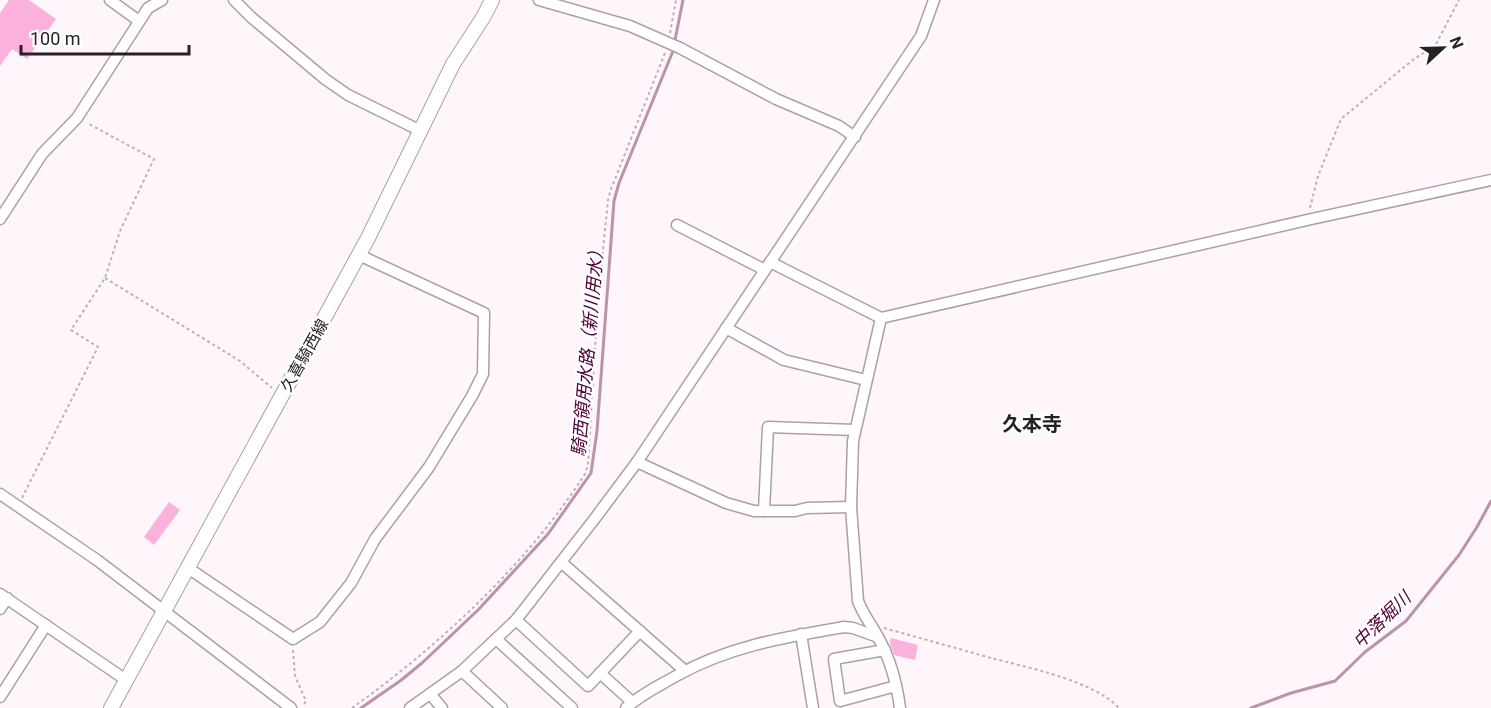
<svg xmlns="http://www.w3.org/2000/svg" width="1491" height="708" viewBox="0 0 1491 708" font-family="Roboto,'Noto Sans JP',sans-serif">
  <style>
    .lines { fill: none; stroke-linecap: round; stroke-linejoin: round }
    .stream { stroke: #bc94aa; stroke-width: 3 }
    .building { fill: #fab2dd }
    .minor-casing { stroke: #aca0a6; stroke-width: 13 }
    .major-casing { stroke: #aca0a6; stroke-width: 16 }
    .path { stroke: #b9b2b6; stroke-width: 2; stroke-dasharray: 3 3; stroke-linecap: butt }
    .minor { stroke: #fff; stroke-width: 10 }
    .major { stroke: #fff; stroke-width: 14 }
    .labels { text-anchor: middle; stroke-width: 5; stroke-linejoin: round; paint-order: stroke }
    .street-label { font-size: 16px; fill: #262224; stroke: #fff }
    .water-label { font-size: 18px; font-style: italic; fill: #50013b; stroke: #fff }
    .quarter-label { font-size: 20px; font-weight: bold; fill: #262224; stroke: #fff }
  </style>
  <rect width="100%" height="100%" fill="#fef6fa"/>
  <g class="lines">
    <g class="stream">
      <polyline points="675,40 683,0"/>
      <polyline points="361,708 400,681 422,663 479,609 548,534 591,473 597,431 614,201 619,183 673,51"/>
      <polyline points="1251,708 1291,693 1335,681 1365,652 1406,621 1459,555 1477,527 1491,501"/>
    </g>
  </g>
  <g class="building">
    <polygon points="9,0 29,0 56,19 27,59 12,49 0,66 0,13"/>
    <polygon points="169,502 180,510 154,545 144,537"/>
    <polygon points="891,638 918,645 915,660 894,655 890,643"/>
  </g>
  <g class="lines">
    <defs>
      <g id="minor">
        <polyline points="110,0 139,21"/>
        <polyline points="234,0 251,17 325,79 348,95 421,131"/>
        <polyline points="539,0 630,26 680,48 776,99 839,126 855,137"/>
        <polyline points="0,219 42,154 77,118 148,8 162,0"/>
        <polyline points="677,225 765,270"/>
        <polyline points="770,262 881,318 1307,220 1491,180"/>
        <path d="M881 318 853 441 851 507 858 601C863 615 872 625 879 639 890 659 897 685 900 708"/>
        <polyline points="726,328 784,360 866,380"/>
        <polyline points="637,462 726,503 754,511 795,511 807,508 851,507"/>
        <polyline points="0,494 97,560 291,708"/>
        <polyline points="764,511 768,427 855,430"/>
        <polyline points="561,562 685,671"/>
        <polyline points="188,568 293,639 320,622 351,583 375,539 429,467 472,396 483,374 484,313 359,255"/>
        <polyline points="0,594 126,680"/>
        <polyline points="0,609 7,598"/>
        <polyline points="516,620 588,686 640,631"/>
        <polyline points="801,634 813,708"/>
        <polyline points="496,639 572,708"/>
        <polyline points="885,650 834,659 840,701 896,686"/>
        <polyline points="462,671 502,708"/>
        <polyline points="600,673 632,702"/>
        <polyline points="431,695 442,708"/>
        <polyline points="0,697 46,625"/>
        <polyline points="410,708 462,671 516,620 596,517 637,462 921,36 934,0"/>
        <path d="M626 708C641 694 659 686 676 676 729 646 786 637 844 627L853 628 878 637"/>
      </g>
      <polyline id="major" points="111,708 368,238 453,64 484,16 492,0"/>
    </defs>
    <use href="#minor" class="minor-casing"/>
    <use href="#major" class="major-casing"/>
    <g class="path">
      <polyline points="670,33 676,0"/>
      <polyline points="1310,208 1318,176 1341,119 1414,59 1435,46 1459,0"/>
      <polyline points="105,278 240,361 272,388"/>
      <polyline points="22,498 98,347 71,330 105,278 120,231 154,159 87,123"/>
      <path d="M884 628C920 638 956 648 991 658 1026 667 1094 681 1119 708"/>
      <polyline points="293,650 295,676 306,701 303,706"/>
      <path d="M352 708C439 646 527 564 585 474L588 465 598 300 608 200 611 189 665 53"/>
    </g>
    <use href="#minor" class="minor"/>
    <use href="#major" class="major"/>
  </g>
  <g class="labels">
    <g class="street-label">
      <text transform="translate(304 355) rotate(-61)" y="6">久喜騎西線</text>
    </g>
    <g class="water-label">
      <text transform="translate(588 349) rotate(-85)" y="6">騎西領用水路（新川用水）</text>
      <text transform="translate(1382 620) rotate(-44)" y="6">中落堀川</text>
    </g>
    <g class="quarter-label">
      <text x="1032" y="431">久本寺</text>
    </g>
  </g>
  <g transform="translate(1443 48) rotate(68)" stroke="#ffffff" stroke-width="4.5" paint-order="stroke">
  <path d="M0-4.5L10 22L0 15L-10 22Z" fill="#262224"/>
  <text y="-9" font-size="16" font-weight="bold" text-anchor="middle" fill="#262224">N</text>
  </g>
  <path d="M21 45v9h168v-9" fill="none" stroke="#262224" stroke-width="3"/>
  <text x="30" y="45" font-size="18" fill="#262224" stroke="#ffffff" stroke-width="4.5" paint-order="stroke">100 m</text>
</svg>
